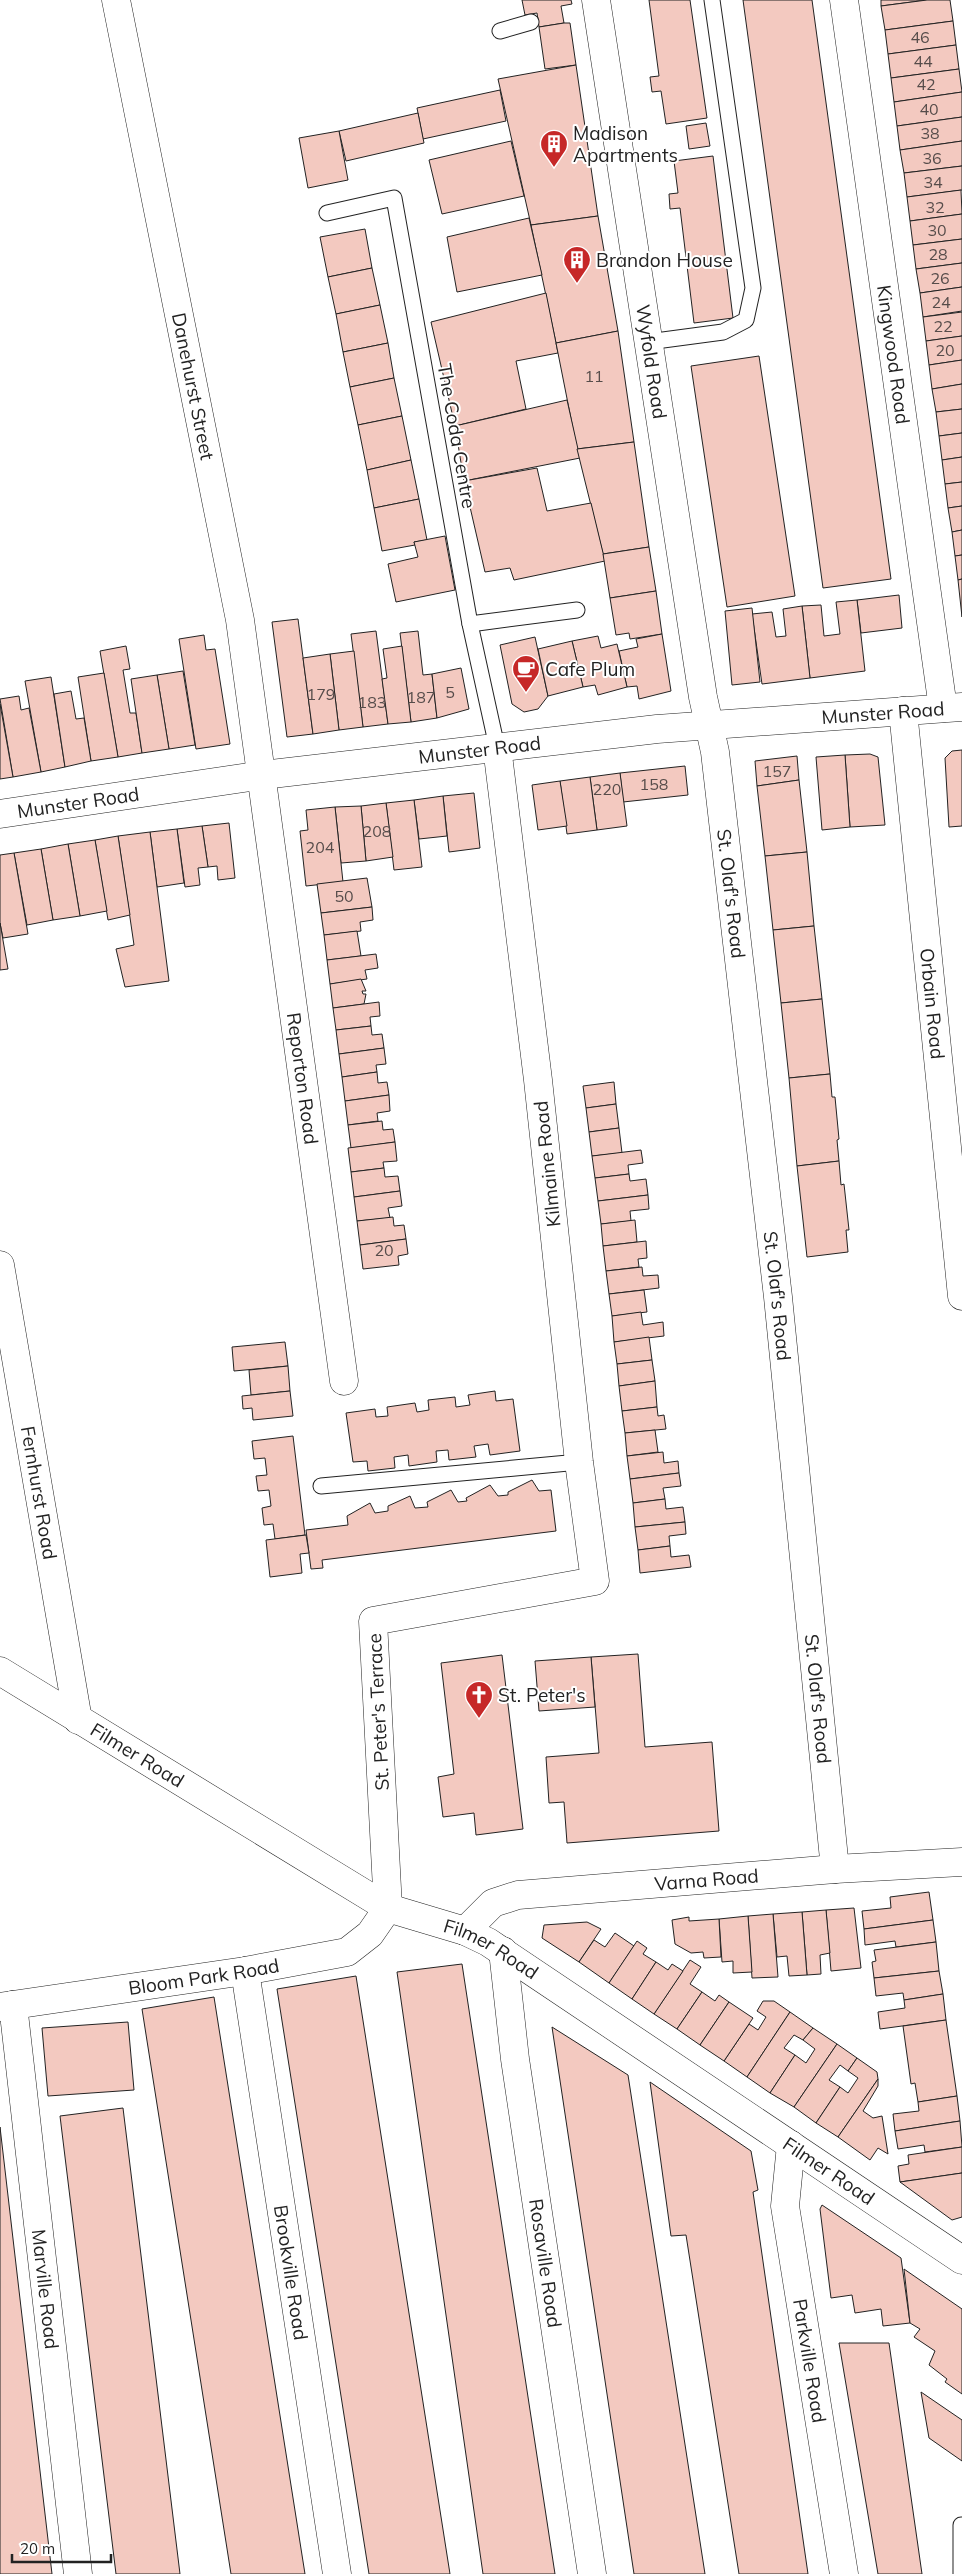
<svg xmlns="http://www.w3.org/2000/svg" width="962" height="2574" viewBox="0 0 962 2574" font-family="Mulish,sans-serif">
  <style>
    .building { fill: #f3c9c0; stroke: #222 }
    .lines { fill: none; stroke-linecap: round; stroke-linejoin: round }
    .lane-casing { stroke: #222; stroke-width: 17 }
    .street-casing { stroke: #222; stroke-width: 29 }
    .secondary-casing { stroke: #222; stroke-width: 29 }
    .lane { stroke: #fff; stroke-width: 15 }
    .street { stroke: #fff; stroke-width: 28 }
    .secondary { stroke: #fff; stroke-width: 28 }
    .labels { text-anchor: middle; stroke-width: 4; stroke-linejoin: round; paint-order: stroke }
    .number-label { font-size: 16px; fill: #564c4a }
    .poi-label { font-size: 19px; fill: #222; stroke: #fff; text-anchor: start }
    .street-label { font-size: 19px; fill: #222; stroke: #fff }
  </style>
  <rect width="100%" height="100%" fill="#fff"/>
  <g class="building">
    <polygon points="522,0 571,0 572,4 561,6 564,23 539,27 537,13 525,15"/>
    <polygon points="649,0 690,0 707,118 666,124 661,91 652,92 650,77 659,76"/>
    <polygon points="743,0 812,0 891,579 823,588"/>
    <polygon points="881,0 927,0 881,6"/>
    <polygon points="927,0 950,0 953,21 885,30 881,6"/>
    <polygon points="953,21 956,45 888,54 885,30"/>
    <polygon points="564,23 570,23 576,65 545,69 539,27"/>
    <polygon points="956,45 959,69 891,78 888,54"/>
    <polygon points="576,65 598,216 531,225 498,79"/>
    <polygon points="959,69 962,92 894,102 891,78"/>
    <polygon points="500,90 506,121 423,139 417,108"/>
    <polygon points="962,92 962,117 897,126 894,102"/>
    <polygon points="418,113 424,143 346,161 339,131"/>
    <polygon points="962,117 962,141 900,150 897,126"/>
    <polygon points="706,123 710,146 689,149 686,126"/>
    <polygon points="339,131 348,180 308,188 299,138"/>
    <polygon points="511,141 524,196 442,214 429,160"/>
    <polygon points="962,141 962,166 904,173 900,150"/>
    <polygon points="713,156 733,318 694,323 680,208 670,209 669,194 678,193 674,161"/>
    <polygon points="962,166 962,190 907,197 904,173"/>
    <polygon points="961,190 962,214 910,221 907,197"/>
    <polygon points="962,214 962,239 913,245 910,221"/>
    <polygon points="598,216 618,331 556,343 531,225"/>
    <polygon points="529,218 542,275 457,292 447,237"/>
    <polygon points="365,229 372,268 328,277 320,237"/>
    <polygon points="962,239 962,263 916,269 913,245"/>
    <polygon points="962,263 962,287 920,293 916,269"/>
    <polygon points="372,268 380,305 336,314 328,277"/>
    <polygon points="962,287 962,311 923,317 920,293"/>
    <polygon points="546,293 558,353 516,361 526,409 455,426 431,322"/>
    <polygon points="380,305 388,343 343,352 336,314"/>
    <polygon points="962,312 962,336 926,341 923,317"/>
    <polygon points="618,331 634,442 577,449 556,343"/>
    <polygon points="962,336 962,360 929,365 926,341"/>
    <polygon points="388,343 394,378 350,387 343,352"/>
    <polygon points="759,356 795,596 727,607 691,366"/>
    <polygon points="962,360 962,384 932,389 929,365"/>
    <polygon points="394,378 402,416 358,425 350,387"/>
    <polygon points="962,384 962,409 936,412 932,389"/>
    <polygon points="567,400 580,458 464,481 455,426"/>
    <polygon points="962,409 962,433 939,436 936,412"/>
    <polygon points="402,416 411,460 367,470 358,425"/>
    <polygon points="962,433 962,457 942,460 939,436"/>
    <polygon points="634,442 649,547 603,554 577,449"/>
    <polygon points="962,457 962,482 945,484 942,460"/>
    <polygon points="411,460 419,499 374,508 367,470"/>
    <polygon points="537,468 547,511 591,503 605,561 514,580 510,568 485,572 464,481"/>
    <polygon points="962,482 962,506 948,508 945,484"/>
    <polygon points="419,499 427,540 414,542 415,545 382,551 374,508"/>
    <polygon points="962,506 962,530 952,532 948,508"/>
    <polygon points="962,530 962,555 955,556 952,532"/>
    <polygon points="445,536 455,590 396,602 388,564 418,557 414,542"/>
    <polygon points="649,547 656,591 610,598 603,554"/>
    <polygon points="962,555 962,579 958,580 955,556"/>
    <polygon points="962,579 962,617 958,580"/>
    <polygon points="656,591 662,634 630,639 629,633 616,635 610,598"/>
    <polygon points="899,595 902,628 861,633 857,600"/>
    <polygon points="857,600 865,671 810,678 802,606 821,605 824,636 840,634 836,602"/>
    <polygon points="802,606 810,678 762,684 752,614 772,612 776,637 786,636 783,609"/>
    <polygon points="752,608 760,682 732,685 725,611"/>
    <polygon points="298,619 313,734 287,737 272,622"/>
    <polygon points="376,631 388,724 363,727 351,634"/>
    <polygon points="418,631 423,675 432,674 437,718 411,722 400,633"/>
    <polygon points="662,634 671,691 639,699 637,686 627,687 619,651 638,647 636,639"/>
    <polygon points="204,635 206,650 215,649 230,744 196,749 179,639"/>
    <polygon points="598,636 601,648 617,644 627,687 598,695 595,685 583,687 572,641"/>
    <polygon points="535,637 548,696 538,709 524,712 512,704 500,645"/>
    <polygon points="572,641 583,687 548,696 538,649"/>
    <polygon points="126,646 130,669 123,670 130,713 136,713 142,753 118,757 100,651"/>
    <polygon points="402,646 411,722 388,724 382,679 387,678 383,649"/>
    <polygon points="354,651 363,727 339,730 330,654"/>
    <polygon points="330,654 339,730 313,734 303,658"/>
    <polygon points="461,668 469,709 437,718 432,674"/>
    <polygon points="183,671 195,745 169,749 157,675"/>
    <polygon points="104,673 118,757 91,761 78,677"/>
    <polygon points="157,675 169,749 142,753 131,679"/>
    <polygon points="51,677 65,767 41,772 25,681"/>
    <polygon points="71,691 76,719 84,718 91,761 65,767 54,694"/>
    <polygon points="19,696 21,710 29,708 41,772 13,777 0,699"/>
    <polygon points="0,704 13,777 0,779"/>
    <polygon points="962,750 962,826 949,827 945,758 952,751"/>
    <polygon points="870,754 878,757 885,825 850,827 845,755"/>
    <polygon points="845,755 850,827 822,830 816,757"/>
    <polygon points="797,756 799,780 757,786 755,761"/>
    <polygon points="685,766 688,795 623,802 620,773"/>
    <polygon points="620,773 627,826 597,830 590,777"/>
    <polygon points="590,777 597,830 567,834 560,781"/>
    <polygon points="799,780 807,852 765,856 757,786"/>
    <polygon points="560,781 567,826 538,830 532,785"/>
    <polygon points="474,793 480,848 449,852 443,796"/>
    <polygon points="443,796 447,836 419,839 414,800"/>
    <polygon points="414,800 422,867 394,870 386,803"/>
    <polygon points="386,803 393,857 366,861 361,806"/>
    <polygon points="361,806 366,861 341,863 335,807"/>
    <polygon points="335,807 343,882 306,886 300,831 308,830 306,810"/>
    <polygon points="229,823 235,878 218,880 217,866 208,867 202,826"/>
    <polygon points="202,826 208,867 198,868 200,885 185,887 177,829"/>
    <polygon points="177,829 184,883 157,887 150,832"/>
    <polygon points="150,832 169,981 125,987 116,949 134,945 118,836"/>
    <polygon points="118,836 130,915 108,920 95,840"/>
    <polygon points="95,840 107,911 80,916 68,844"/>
    <polygon points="68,844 80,916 53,920 41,849"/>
    <polygon points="41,849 53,920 27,925 14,853"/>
    <polygon points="807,852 814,926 773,930 765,856"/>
    <polygon points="14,853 28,934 3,938 0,923 0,855"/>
    <polygon points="367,878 372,907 321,913 317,884"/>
    <polygon points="372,907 373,920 360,922 361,931 324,935 321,913"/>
    <polygon points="0,923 8,969 0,970"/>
    <polygon points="814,926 822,999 781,1003 773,930"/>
    <polygon points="357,931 361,956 327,960 324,935"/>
    <polygon points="376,954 378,968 365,970 367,979 330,984 327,960"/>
    <polygon points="361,979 366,991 362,991 363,994 366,994 364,1004 333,1008 330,984"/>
    <polygon points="822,999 830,1074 789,1078 781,1003"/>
    <polygon points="379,1002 380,1016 370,1017 371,1026 336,1030 333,1008"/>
    <polygon points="371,1026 372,1035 382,1034 384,1048 339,1054 336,1030"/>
    <polygon points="384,1048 386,1064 376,1065 377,1072 342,1077 339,1054"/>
    <polygon points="377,1072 378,1083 387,1082 389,1095 345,1101 342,1077"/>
    <polygon points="830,1074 832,1097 835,1097 839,1139 837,1140 839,1161 797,1166 789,1078"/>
    <polygon points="614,1082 616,1104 586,1108 583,1086"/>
    <polygon points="389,1095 390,1111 377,1113 378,1121 348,1125 345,1101"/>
    <polygon points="616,1104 619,1128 589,1132 586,1108"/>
    <polygon points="382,1121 383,1130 393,1129 395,1142 351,1148 348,1125"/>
    <polygon points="619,1128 622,1153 592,1156 589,1132"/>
    <polygon points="395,1142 397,1161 383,1162 384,1168 351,1172 348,1148"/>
    <polygon points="641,1150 643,1163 628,1165 629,1174 595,1178 592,1156"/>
    <polygon points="839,1161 841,1185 844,1184 849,1230 846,1230 848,1252 807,1257 797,1166"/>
    <polygon points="384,1168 385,1177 398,1176 400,1191 354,1197 351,1172"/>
    <polygon points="629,1174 630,1181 646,1179 648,1195 598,1201 595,1178"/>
    <polygon points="400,1191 402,1206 388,1208 390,1218 357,1221 354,1197"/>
    <polygon points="648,1195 649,1209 630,1211 631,1221 601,1224 598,1201"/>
    <polygon points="393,1217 394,1226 404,1225 406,1239 360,1245 357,1221"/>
    <polygon points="635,1220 637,1242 603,1246 601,1224"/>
    <polygon points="406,1239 408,1254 398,1256 399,1265 363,1269 360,1245"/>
    <polygon points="646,1241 647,1258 638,1259 639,1267 606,1271 603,1246"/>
    <polygon points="642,1267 643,1276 658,1275 659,1288 609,1294 606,1271"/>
    <polygon points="644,1290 647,1312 612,1316 609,1294"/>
    <polygon points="641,1312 643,1325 663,1322 664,1336 614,1342 612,1316"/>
    <polygon points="649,1337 652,1360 617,1364 614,1342"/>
    <polygon points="285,1342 288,1366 234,1371 232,1347"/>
    <polygon points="652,1360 655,1381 619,1386 617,1364"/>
    <polygon points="288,1366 290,1391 251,1395 249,1370"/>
    <polygon points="655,1381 657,1407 622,1411 619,1386"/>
    <polygon points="290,1391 293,1416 253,1420 252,1408 243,1409 242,1396"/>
    <polygon points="495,1391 496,1401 513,1399 520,1451 490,1455 488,1444 474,1446 476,1457 449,1460 448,1450 436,1451 437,1462 409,1466 408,1455 394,1457 395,1468 368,1471 367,1461 353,1462 346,1413 375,1409 376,1417 388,1416 387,1407 415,1403 417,1412 429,1410 428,1400 455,1397 456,1407 470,1405 468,1395"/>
    <polygon points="657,1407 658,1416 664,1415 666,1429 625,1433 622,1411"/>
    <polygon points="655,1430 658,1452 627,1456 625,1433"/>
    <polygon points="293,1436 305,1535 275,1539 273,1524 264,1525 262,1508 271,1506 269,1490 258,1491 256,1476 267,1475 265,1458 254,1459 252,1441"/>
    <polygon points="663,1452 664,1463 678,1461 679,1473 630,1479 627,1456"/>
    <polygon points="679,1473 681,1486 663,1488 665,1499 633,1503 630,1479"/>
    <polygon points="532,1480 539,1491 551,1490 556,1531 322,1560 323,1568 311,1569 306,1530 348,1525 347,1516 370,1503 375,1513 388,1511 388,1506 410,1496 415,1508 428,1507 427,1502 451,1490 458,1502 467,1501 466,1498 490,1485 498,1496 508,1495 508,1492"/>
    <polygon points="665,1499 666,1509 683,1507 685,1522 635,1527 633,1503"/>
    <polygon points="685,1522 686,1534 669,1536 670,1546 638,1550 635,1527"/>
    <polygon points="306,1535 309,1553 300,1554 302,1573 270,1577 266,1540"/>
    <polygon points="670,1546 671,1557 689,1555 691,1567 640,1573 638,1550"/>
    <polygon points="638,1654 645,1747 712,1742 719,1831 567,1843 564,1802 549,1803 546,1757 599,1753 591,1657"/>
    <polygon points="502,1655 523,1829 476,1835 474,1813 443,1817 438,1777 454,1774 441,1663"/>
    <polygon points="591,1657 595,1707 539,1711 535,1661"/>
    <polygon points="929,1892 933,1920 864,1929 862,1911 891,1908 890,1897"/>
    <polygon points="854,1908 861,1968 831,1971 826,1910"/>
    <polygon points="826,1910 830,1953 820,1955 821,1974 807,1975 802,1912"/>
    <polygon points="802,1912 807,1975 789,1976 787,1956 777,1957 773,1914"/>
    <polygon points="773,1914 778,1977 752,1978 748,1916"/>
    <polygon points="748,1916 752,1972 733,1973 733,1961 722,1962 719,1919"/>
    <polygon points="689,1917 689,1921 719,1919 721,1957 704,1958 703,1952 691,1953 675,1944 672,1920"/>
    <polygon points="933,1920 936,1942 896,1947 895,1941 865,1945 864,1929"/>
    <polygon points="587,1922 601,1929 579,1962 542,1938 544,1925"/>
    <polygon points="615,1933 634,1946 609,1983 579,1962 594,1940 605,1947"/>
    <polygon points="637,1941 647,1948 643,1954 656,1962 632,1999 609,1983"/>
    <polygon points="936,1942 939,1971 874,1978 872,1962 876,1961 874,1950"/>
    <polygon points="690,1960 701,1967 690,1984 702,1992 677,2029 654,2014"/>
    <polygon points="656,1962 668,1970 672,1964 683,1971 654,2014 632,1999"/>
    <polygon points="462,1964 555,2574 483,2574 397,1972"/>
    <polygon points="939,1971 943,1994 904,2000 903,1993 876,1996 874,1978"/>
    <polygon points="356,1976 450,2574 369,2574 277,1989"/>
    <polygon points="702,1992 715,2001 719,1995 729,2002 700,2045 677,2029"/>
    <polygon points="943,1994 946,2020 880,2029 878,2012 905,2008 904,2000"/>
    <polygon points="214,1997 305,2574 231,2574 142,2009"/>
    <polygon points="763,2001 774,2001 790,2012 747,2077 724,2061 749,2024 758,2030 766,2017 757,2011"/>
    <polygon points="729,2002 753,2018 724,2061 700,2045"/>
    <polygon points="790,2012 813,2028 803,2040 794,2035 784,2048 795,2055 770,2093 747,2077"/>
    <polygon points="946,2020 957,2096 918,2102 915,2083 911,2084 903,2026"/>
    <polygon points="128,2022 134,2090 48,2096 42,2028"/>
    <polygon points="552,2027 628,2075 705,2574 634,2574"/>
    <polygon points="813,2028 837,2044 794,2107 770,2093 795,2055 806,2063 815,2049 803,2040"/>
    <polygon points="837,2044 857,2058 848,2071 840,2065 829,2080 840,2087 816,2123 794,2107"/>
    <polygon points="857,2058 877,2072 878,2079 838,2137 816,2123 840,2087 848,2093 858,2078 848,2071"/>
    <polygon points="878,2079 878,2086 863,2111 873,2118 882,2116 888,2154 878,2148 870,2160 838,2137"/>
    <polygon points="650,2082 751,2151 758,2190 753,2192 808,2574 739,2574 686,2235 671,2236"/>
    <polygon points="957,2096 960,2121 895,2131 893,2114 919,2111 918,2102"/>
    <polygon points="123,2108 180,2574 116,2574 60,2116"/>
    <polygon points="960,2121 962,2147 925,2152 924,2145 898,2149 895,2131"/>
    <polygon points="0,2127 52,2574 0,2574"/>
    <polygon points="962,2147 962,2173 900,2182 898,2166 909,2164 908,2155"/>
    <polygon points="962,2173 962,2217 952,2220 900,2182"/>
    <polygon points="822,2205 901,2258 910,2323 883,2326 881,2309 855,2313 852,2295 831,2298 820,2209"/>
    <polygon points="904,2269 962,2309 962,2394 945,2382 947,2379 929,2365 935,2351 914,2337 920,2329 910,2323"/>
    <polygon points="839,2343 889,2343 922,2574 878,2574"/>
    <polygon points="921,2392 962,2420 962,2461 929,2438"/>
  </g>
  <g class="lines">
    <defs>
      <g id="lane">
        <polyline points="500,31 531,22"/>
        <polyline points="327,213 394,198 470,624 497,747"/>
        <polyline points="648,342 723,332 746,320 753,288 712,0"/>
        <polyline points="470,624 577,610"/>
        <polyline points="321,1486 579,1462"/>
        <polyline points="961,2525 961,2574"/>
      </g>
      <g id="street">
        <path id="s1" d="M116 0 240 620 344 1381"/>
        <path id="s2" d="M596 0 703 697 715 752 778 1297 835 1869"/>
        <path id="s3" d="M844 0 943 708"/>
        <path id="s4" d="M903 711 962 1296"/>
        <path id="s5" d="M0 1265 78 1720"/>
        <path id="s6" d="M0 1671 388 1908 465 1931 488 1942 962 2260"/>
        <path id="s7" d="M465 1931 493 1903 518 1895 835 1869 962 1862"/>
        <path id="s8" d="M503 1951 515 2059 592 2574"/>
        <path id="s9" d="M245 1971 337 2574"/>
        <path id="s10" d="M13 2005 78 2574"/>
        <path id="s11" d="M0 2007 245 1971 347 1952 370 1934 388 1908 373 1621 595 1581 579 1462 538 1080 497 747"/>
        <path id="s12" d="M791 2145 785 2206 844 2574"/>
      </g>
      <g id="secondary">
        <path id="s13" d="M0 814 263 775 657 729 962 707"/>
      </g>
    </defs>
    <use href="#lane" class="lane-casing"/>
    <use href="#street" class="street-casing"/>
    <use href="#secondary" class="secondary-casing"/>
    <use href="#lane" class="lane"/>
    <use href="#street" class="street"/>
    <use href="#secondary" class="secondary"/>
  </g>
  <defs>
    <symbol id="building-pin" viewBox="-11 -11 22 30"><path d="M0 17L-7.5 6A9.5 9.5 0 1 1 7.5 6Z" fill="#c62828" stroke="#fff"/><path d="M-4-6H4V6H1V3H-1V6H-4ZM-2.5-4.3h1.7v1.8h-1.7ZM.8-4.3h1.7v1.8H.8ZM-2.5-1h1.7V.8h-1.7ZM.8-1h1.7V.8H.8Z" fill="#fff"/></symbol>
    <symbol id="cafe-pin" viewBox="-11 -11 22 30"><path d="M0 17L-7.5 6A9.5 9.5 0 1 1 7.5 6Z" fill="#c62828" stroke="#fff"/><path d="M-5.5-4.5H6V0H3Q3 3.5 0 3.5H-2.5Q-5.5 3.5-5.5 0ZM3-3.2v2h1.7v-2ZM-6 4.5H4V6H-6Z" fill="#fff"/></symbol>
    <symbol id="church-pin" viewBox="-11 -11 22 30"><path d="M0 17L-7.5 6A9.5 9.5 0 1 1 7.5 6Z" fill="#c62828" stroke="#fff"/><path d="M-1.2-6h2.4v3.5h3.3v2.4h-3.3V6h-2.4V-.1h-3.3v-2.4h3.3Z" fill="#fff"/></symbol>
  </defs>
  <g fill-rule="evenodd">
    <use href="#building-pin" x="538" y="128" width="32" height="43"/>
    <use href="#building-pin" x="561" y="244" width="32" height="43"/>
    <use href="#cafe-pin" x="510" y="653" width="32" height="43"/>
    <use href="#church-pin" x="463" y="1679" width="32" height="43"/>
  </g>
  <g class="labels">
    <g class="number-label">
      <text x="920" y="43">46</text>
      <text x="923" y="67">44</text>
      <text x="926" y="90">42</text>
      <text x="929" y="115">40</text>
      <text x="930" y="139">38</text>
      <text x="932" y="164">36</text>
      <text x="933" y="188">34</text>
      <text x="935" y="213">32</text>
      <text x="937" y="236">30</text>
      <text x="938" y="260">28</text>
      <text x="940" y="284">26</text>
      <text x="941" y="308">24</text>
      <text x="943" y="332">22</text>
      <text x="945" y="356">20</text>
      <text x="594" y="382">11</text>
      <text x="450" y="698">5</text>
      <text x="321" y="700">179</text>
      <text x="421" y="703">187</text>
      <text x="372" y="708">183</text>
      <text x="777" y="777">157</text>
      <text x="654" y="790">158</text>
      <text x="607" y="795">220</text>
      <text x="377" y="837">208</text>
      <text x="320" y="853">204</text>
      <text x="344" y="902">50</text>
      <text x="384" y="1256">20</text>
    </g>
    <g class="poi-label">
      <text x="573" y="140">Madison<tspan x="573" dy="22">Apartments</tspan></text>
      <text x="596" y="267">Brandon House</text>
      <text x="545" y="676">Cafe Plum</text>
      <text x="498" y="1702">St. Peter's</text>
    </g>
    <g class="street-label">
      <text dy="7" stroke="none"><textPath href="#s3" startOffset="358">Kingwood Road</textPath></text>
      <text dy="7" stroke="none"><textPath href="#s2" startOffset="366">Wyfold Road</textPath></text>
      <text dy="7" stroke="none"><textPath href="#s1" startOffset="394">Danehurst Street</textPath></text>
      <text transform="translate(457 436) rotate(80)" y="7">The Coda Centre</text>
      <text dy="7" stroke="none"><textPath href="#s13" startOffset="889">Munster Road</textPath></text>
      <text dy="7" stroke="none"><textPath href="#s13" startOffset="484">Munster Road</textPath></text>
      <text dy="7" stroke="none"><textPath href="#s13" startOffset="79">Munster Road</textPath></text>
      <text dy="7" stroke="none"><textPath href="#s2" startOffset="904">St. Olaf's Road</textPath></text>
      <text dy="7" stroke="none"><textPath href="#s4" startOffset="294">Orbain Road</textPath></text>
      <text dy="7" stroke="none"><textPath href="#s1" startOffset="1095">Reporton Road</textPath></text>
      <text transform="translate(547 1164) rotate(-96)" y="7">Kilmaine Road</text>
      <text dy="7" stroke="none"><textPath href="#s2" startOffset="1309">St. Olaf's Road</textPath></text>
      <text dy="7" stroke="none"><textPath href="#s5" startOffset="231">Fernhurst Road</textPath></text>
      <text dy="7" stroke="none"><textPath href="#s2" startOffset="1714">St. Olaf's Road</textPath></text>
      <text transform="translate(378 1712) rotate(-93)" y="7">St. Peter's Terrace</text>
      <text dy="7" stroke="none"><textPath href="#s6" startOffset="161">Filmer Road</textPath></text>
      <text dy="7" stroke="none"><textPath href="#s7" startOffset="255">Varna Road</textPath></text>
      <text dy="7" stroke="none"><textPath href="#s6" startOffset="566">Filmer Road</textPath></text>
      <text dy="7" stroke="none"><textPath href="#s11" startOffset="206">Bloom Park Road</textPath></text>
      <text dy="7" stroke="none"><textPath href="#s6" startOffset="971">Filmer Road</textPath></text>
      <text dy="7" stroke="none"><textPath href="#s8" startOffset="315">Rosaville Road</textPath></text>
      <text dy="7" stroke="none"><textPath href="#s9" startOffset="305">Brookville Road</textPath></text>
      <text dy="7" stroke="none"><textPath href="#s10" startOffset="286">Marville Road</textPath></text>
      <text dy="7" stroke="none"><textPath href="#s12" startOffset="218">Parkville Road</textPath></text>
    </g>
  </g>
  <path d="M12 2554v8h99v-8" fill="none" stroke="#222222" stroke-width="2.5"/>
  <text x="20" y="2554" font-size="15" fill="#222222" stroke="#ffffff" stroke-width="4" paint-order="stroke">20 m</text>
</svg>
